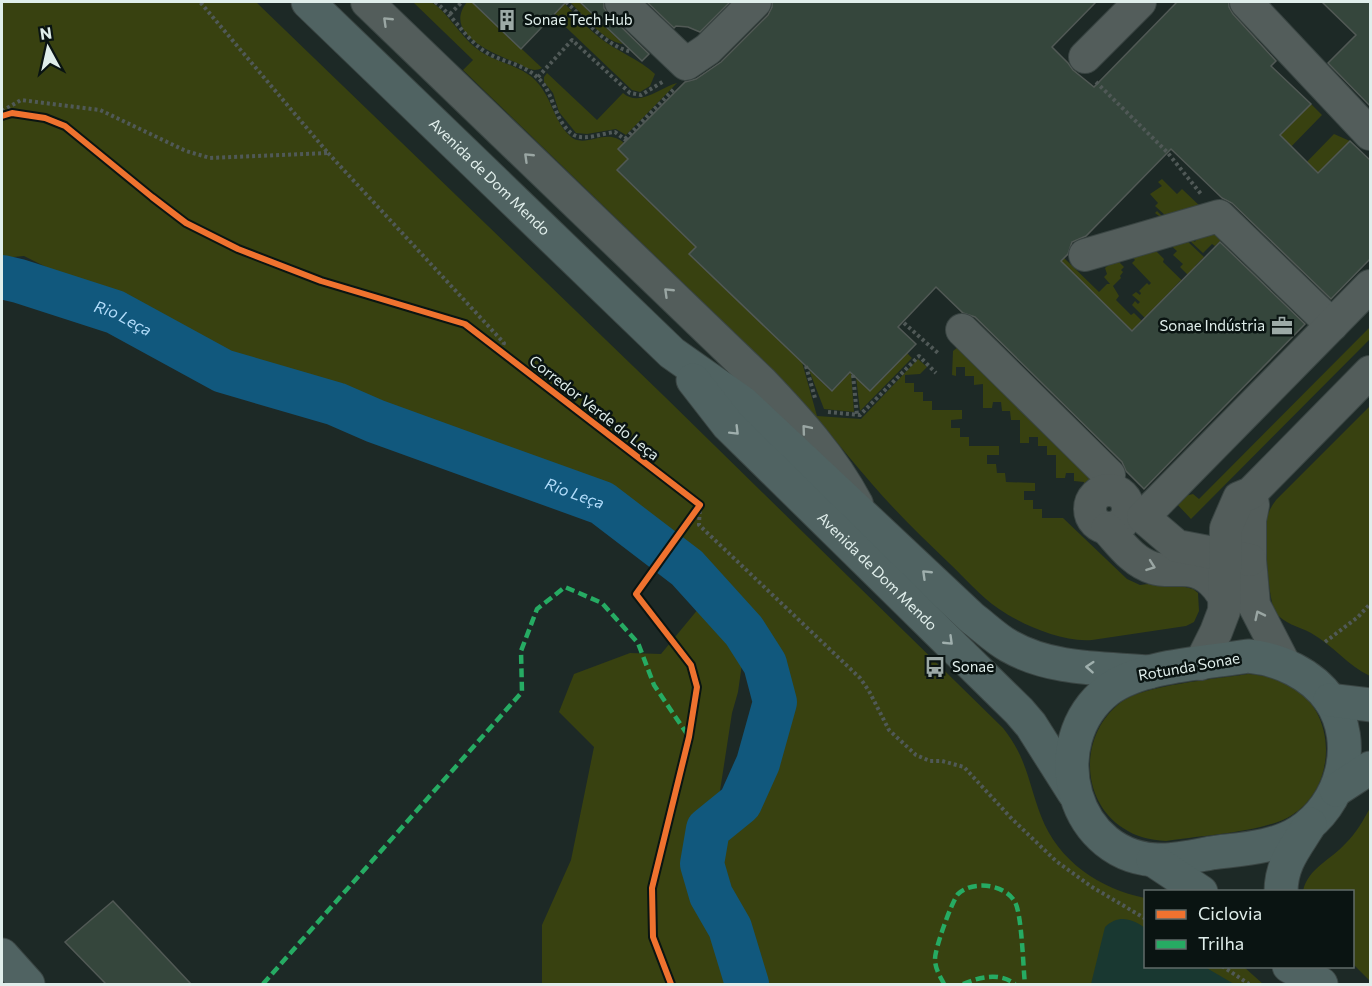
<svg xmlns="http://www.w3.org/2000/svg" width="1372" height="986" viewBox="0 0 1372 986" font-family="Commissioner,sans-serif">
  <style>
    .built { fill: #193831 }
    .green { fill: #384110 }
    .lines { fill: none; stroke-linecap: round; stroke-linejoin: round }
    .river { stroke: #11587d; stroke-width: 44 }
    .building { fill: #35463c; stroke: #515955; stroke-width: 1.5 }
    .minor-casing { stroke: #3a4543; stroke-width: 34 }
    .major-casing { stroke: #3a4543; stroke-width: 35 }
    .path { stroke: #505957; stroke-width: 4; stroke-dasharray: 3 3; stroke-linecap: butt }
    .minor { stroke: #535d5b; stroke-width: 32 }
    .major { stroke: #506362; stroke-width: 33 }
    .quiet { stroke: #26ab63; stroke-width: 4.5; stroke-dasharray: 9 4.5; stroke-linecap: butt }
    .cycleway-casing { stroke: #0a1412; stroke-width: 10 }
    .cycleway { stroke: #ef722f; stroke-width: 6 }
    .oneway { stroke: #9aa6a3 }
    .oneway2 { stroke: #9fafad }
    .labels { text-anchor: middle; stroke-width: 5; stroke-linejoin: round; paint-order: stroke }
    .poi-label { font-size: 15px; fill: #e0eeeb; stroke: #0a1412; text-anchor: start }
    .street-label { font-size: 15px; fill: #e0eeeb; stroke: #0a1412 }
    .water-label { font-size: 16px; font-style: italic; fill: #b2dcfa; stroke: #0a1412 }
  </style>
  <rect width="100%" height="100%" fill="#1d2926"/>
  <polygon class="built" points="1105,901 1145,926 1146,966 1211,967 1239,984 1086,984"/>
  <g class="green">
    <path d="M2 2H256L664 396 1003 728C1027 758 1028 782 1041 816 1058 861 1100 889 1145 898V928C1132 919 1119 914 1105 927L1091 984H755L718 890 720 859 714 842 716 829 764 793 784 719 774 661 760 629 735 602 596 489 496 453 326 386 214 354 156 322 24 256 2 258Z"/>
    <path d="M413 2C418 2 426 0 431 2 446 10 461 37 476 48 494 63 520 64 536 81 552 98 553 119 569 135 584 151 605 126 624 143L619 150 628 159 618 170 696 247 690 253 802 362 817 416 861 419 918 359 927 367 920 374 905 375V383H914V392H923V401H932V410H962V419L951 420V428H960V437H969V446H999V455H987V464H996L997 473H1005L1006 482 1035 483V491H1024V500H1033V509H1042V518H1063L1127 579 1140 585 1172 581 1186 582 1185 587 1193 589 1198 593 1199 611 1194 622 1186 626 1092 640C1064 643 1022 625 999 609 980 596 965 578 949 563 922 537 896 512 872 484 839 446 810 408 774 371L463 70 473 60Z"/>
    <path d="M467 2H472L542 68C531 74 522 64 512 61 489 52 443 32 467 2Z"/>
    <path d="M542 2H563C575 14 587 28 600 38 618 52 639 59 655 74L650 86 640 92 632 90 553 15 540 3Z"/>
    <path d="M570 2H579L623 44C603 41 584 16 570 2Z"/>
    <path d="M547 73 597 120 623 93C640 108 660 87 677 83L626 135 616 129 587 134 576 133 559 112 553 93 544 82V77Z"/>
    <polygon points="1311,104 1322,115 1284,154 1273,143"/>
    <polygon points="1334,134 1350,141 1311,181 1300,169"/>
    <polygon points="1162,179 1177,194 1182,189 1202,208 1197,214 1195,212 1191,216 1189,215 1178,222 1173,217 1167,228 1158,219 1159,216 1155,213 1157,211 1164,218 1166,216 1155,206 1158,203 1150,194 1162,186 1158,182"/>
    <polygon points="1208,228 1224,237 1215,246 1212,244 1203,253 1188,239 1190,237 1195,242 1196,240 1194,238 1197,231 1204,238"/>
    <polygon points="1186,240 1204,257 1195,266 1215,285 1190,277 1180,267 1183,264 1173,255 1177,251 1168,243"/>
    <polygon points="1150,245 1164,259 1163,262 1201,299 1180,281 1145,318 1132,305 1135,301 1138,304 1140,302 1132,295 1136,292 1140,295 1141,293 1139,291 1147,283 1149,285 1151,283 1132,263 1135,260 1131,255"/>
    <polygon points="1064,258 1099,292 1107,284 1110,284 1104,277 1107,274 1105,268 1116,259 1124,267 1121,270 1123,272 1120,276 1121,278 1113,286 1119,296 1116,300 1131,315 1134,313 1142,321 1132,331 1061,262"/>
    <polygon points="1370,327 1370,339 1191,519 1175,502 1180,497 1193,494 1199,499"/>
    <path d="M958 347 1093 477C1093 485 1091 491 1084 496V482L1074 481V473H1066L1065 478H1056V455H1047V446H1038V437H1029V443H1020V420H1011L1010 411H1002L1001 402H993L992 408H983V384L974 385V376H965V367H956V376L952 375 953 351Z"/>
    <polygon points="907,353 912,358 860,411 856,377 870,391"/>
    <polygon points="809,370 831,391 851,372 854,412 824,409"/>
    <path d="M1370 406V676C1348 666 1333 645 1311 633 1298 626 1284 624 1275 612 1269 603 1264 534 1266 521 1268 512 1271 507 1276 500Z"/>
    <polygon points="699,608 725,632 737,647 742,664 738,692 732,713 720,791 708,807 687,864 722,945 735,984 542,984 542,925 571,860 594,747 559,712 574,674 630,653 661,654"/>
    <path d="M1248 674C1262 675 1275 678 1288 684 1338 710 1338 786 1292 815 1267 832 1198 836 1166 841 1150 840 1136 837 1123 828 1079 799 1080 734 1120 703 1142 685 1217 679 1248 674Z"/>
    <path d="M1370 808V981L1353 964 1352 892 1303 891C1308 868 1331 860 1346 843 1356 833 1363 821 1370 808Z"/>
    <polygon points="1205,967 1244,967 1263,984 1234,984"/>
  </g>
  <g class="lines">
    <path class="river" id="s1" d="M2 277 19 281 115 312 223 371 336 404 375 421 602 503 687 568 744 631 765 664 775 702 758 763 740 803 708 829 702 864 711 895 730 928 747 984"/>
  </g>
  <g class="building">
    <polygon points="472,2 566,2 521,49"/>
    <polygon points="580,2 604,2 604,8 609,15 649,54 642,61"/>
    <polygon points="647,2 730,2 700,32 688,27 676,26 674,28"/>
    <polygon points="772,2 1096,2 1052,47 1068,63 1073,70 1094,87 1177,2 1229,2 1229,7 1233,14 1276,61 1271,66 1311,104 1280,135 1318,173 1350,141 1371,161 1371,258 1331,299 1232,203 1222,198 1171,149 1086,236 1072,242 1068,254 1061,261 1132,331 1220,242 1305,324 1144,489 1126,471 1122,462 975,317 963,313 936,287 898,327 916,344 870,391 850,372 832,391 689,254 696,247 617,170 628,159 618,149 685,82 696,79 721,62 768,15 772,7"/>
    <polygon points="1322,2 1371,2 1371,107 1328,63 1356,35"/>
    <polygon points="113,901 191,984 106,984 65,942"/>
  </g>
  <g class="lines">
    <defs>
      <g id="minor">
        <path d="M367 2 762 382C798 420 832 457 857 504"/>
        <polyline points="621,2 686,64 708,49 755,2"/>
        <polyline points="1246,2 1370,134"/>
        <polyline points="1085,57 1140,2"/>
        <polyline points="1085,255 1219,216 1332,325"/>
        <polyline points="962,330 1109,475 1108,490"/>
        <circle cx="1109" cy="509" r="19"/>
        <polyline points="1251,493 1253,505 1250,520 1250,560 1254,605 1285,665"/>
        <path d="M1107 529C1120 543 1133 562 1153 568 1162 571 1171 570 1180 570 1202 569 1215 581 1225 599"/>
        <polyline points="1250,560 1177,546 1143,517 1370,286"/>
        <polyline points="1200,664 1216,632 1224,611 1226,528 1239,498 1251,493 1370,372"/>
      </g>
      <g id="major">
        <path id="s2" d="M308 2 672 353 743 403 972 618C984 627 996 639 1009 646 1051 670 1101 668 1149 672"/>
        <path id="s3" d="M693 380 728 425 1019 711 1031 725 1074 793"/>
        <path d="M1248 656C1279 659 1312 674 1330 700 1359 743 1342 805 1299 832 1274 848 1240 849 1211 853 1195 856 1178 860 1162 860 1072 861 1041 742 1108 690 1142 665 1207 663 1248 656Z"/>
        <polyline points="1330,700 1370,705"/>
        <polyline points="1336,790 1370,768"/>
        <polyline points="1153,860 1201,892"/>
        <path d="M1281 892C1281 863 1296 847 1310 824"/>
        <polyline points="2,955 28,984"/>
        <polyline points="1289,966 1321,984"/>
      </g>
    </defs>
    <use href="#minor" class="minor-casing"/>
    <use href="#major" class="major-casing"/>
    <g class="path">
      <path d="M435 2C454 16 464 37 484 51 500 62 522 63 537 77 555 92 553 122 574 135 585 141 603 133 615 132L627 141"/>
      <path d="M566 2C586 20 605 46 632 52"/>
      <polyline points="450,14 462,2"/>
      <polyline points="538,77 572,40 630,93 641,95 664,81"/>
      <polyline points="1096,82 1167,152 1201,194"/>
      <polyline points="2,111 21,100 100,110 186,151 210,158 328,153 200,2"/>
      <polyline points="625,139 675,88"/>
      <polyline points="328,153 504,343 501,351"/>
      <polyline points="904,323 939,354"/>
      <polyline points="806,366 815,398"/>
      <polyline points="853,375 857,415"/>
      <polyline points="828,412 860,415 919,356 936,373"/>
      <polyline points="700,505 699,525 860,678 869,691 889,730 916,755 930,761 942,761 964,767 1012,819 1056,861 1092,887 1146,919"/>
      <polyline points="1325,642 1358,617 1370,604"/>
      <polyline points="1222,966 1249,984"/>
    </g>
    <use href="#minor" class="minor"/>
    <use href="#major" class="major"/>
    <g class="quiet">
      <polyline points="263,984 522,692 521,651 537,609 565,587 602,603 638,643 654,685 689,737"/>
      <path d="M944 984C940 976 935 969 935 959 935 948 952 901 958 894 973 880 1005 884 1015 902 1022 915 1023 967 1025 984"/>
      <path d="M963 984C980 977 999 972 1015 984"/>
    </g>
    <defs>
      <polyline id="cycleway" points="2,116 12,113 45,118 65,126 152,197 186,223 238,249 321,281 465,324 700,505 636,594 691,665 697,687 689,737 652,888 653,937 671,984"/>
    </defs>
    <use href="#cycleway" class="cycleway-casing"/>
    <use href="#cycleway" class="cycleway"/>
  </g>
  <defs><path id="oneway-chevron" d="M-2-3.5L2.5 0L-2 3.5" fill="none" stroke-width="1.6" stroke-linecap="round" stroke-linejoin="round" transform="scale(1.5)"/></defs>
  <g class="oneway">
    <use href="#oneway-chevron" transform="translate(387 21) rotate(-136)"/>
    <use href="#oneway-chevron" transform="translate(528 157) rotate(-136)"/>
    <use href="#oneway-chevron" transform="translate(668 292) rotate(-136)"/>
    <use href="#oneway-chevron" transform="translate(806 429) rotate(-130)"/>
    <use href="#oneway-chevron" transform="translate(1151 566) rotate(20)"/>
    <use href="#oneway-chevron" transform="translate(1259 615) rotate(-116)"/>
  </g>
  <g class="oneway2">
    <use href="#oneway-chevron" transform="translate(735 431) rotate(45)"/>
    <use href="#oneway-chevron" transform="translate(926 574) rotate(-136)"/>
    <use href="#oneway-chevron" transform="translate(949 641) rotate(44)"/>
    <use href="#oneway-chevron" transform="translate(1090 667) rotate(-176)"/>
  </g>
  <defs>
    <symbol id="building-bare" viewBox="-9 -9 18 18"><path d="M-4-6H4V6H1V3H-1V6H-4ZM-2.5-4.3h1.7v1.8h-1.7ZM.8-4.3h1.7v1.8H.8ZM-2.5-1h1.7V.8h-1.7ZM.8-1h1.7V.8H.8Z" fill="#9ca9a6" stroke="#0a1412" stroke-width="2.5" paint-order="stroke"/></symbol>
    <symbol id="office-bare" viewBox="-9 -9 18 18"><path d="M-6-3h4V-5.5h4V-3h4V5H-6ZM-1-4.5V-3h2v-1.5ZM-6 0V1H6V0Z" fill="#9ca9a6" stroke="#0a1412" stroke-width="2.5" paint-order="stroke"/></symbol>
    <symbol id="bus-bare" viewBox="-9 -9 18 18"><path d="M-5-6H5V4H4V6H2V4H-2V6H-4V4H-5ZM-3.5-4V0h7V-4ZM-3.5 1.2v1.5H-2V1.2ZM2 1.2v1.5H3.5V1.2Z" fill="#9ca9a6" stroke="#0a1412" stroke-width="2.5" paint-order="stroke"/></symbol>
  </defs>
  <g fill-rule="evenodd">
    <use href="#building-bare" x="492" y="5" width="30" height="30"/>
    <use href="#office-bare" x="1267" y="311" width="30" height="30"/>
    <use href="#bus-bare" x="920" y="652" width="30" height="30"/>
  </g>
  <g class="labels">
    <g class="poi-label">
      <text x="524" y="25">Sonae Tech Hub</text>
      <text x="1265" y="331" text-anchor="end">Sonae Indústria</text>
      <text x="952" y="672">Sonae</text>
    </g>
    <g class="street-label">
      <text dy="5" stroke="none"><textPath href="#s2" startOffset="252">Avenida de Dom Mendo</textPath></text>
      <text transform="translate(594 408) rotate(38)" y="5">Corredor Verde do Leça</text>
      <text dy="5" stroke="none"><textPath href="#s3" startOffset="266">Avenida de Dom Mendo</textPath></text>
      <text transform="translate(1189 667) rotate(-10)" y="5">Rotunda Sonae</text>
    </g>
    <g class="water-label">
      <text dy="6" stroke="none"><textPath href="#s1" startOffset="128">Rio Leça</textPath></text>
      <text dy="6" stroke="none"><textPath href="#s1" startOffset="614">Rio Leça</textPath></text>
    </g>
  </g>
  <rect width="1372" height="986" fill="none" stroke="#e0eeeb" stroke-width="6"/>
  <rect x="1144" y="890" width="210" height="78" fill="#0a1412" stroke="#606b69" stroke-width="1.5"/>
  <rect x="1156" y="910" width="30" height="9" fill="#ef722f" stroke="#606b69" stroke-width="1.5"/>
  <text x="1198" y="920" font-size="18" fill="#e0eeeb">Ciclovia</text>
  <rect x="1156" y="940" width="30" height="9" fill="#26ab63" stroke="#606b69" stroke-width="1.5"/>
  <text x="1198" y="950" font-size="18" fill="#e0eeeb">Trilha</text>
  <g transform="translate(48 48) rotate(352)" stroke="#0a1412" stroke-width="4.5" paint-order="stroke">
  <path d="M0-4.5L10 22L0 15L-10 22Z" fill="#e0eeeb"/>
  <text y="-9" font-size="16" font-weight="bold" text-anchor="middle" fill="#e0eeeb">N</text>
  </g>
</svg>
